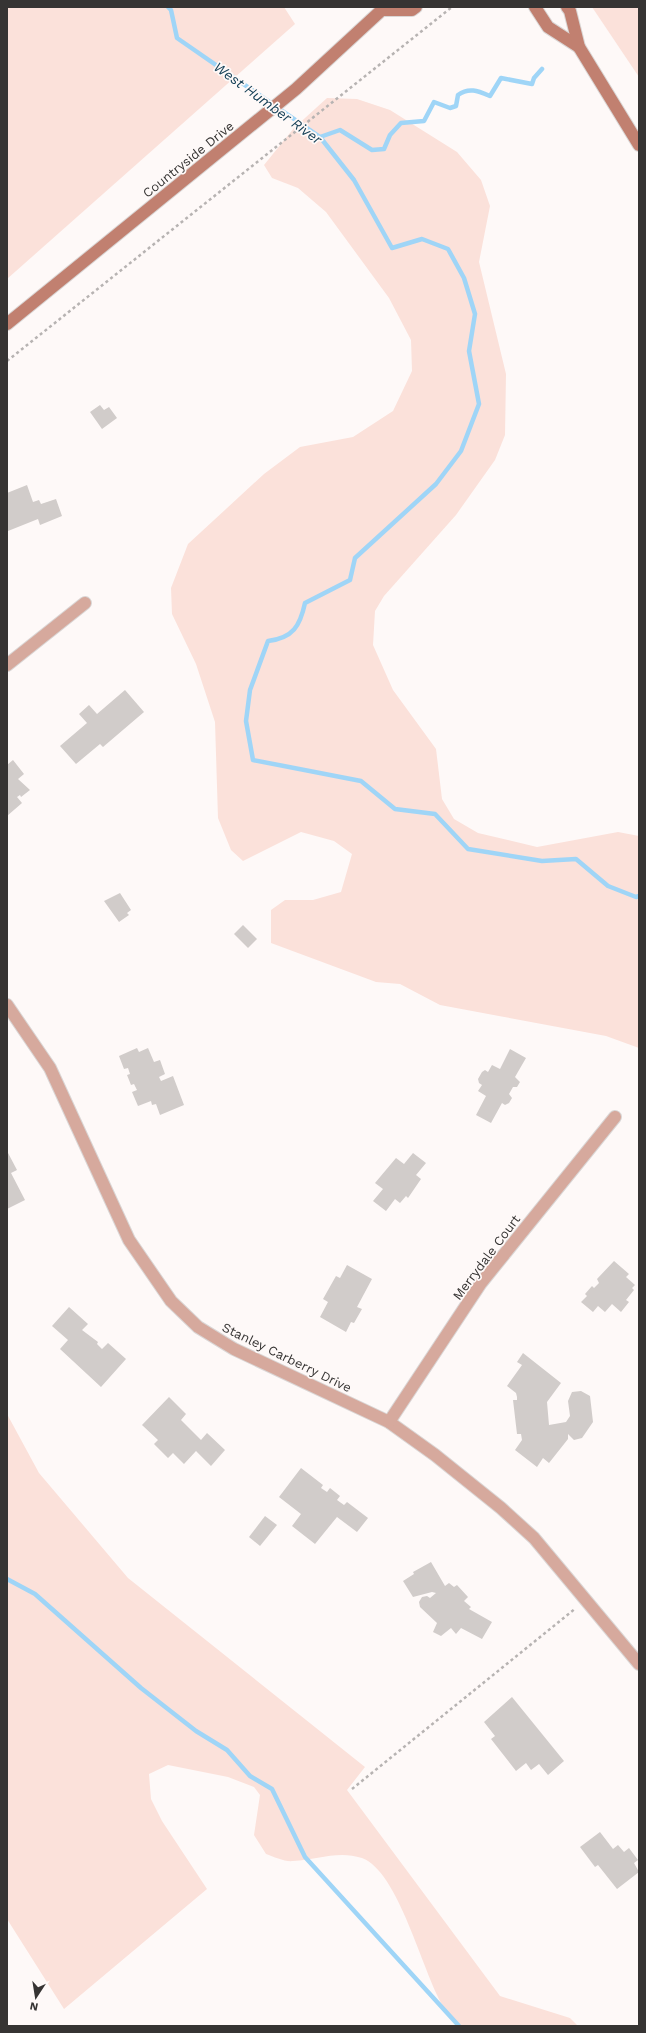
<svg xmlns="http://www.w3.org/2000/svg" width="646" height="2033" viewBox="0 0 646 2033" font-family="'Work Sans',sans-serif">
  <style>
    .green { fill: #fbe1da }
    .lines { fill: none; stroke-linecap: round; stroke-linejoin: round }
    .stream { stroke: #9fd5f7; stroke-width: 4.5 }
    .building { fill: #d1ccca }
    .street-casing { stroke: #dad6d5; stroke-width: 14 }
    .secondary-casing { stroke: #dad6d5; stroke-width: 14 }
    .path { stroke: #b7b3b2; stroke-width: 2.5; stroke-dasharray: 3 3; stroke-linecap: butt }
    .street { stroke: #d6a99d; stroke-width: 12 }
    .secondary { stroke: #c18070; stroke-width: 12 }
    .labels { text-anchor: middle; stroke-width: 3.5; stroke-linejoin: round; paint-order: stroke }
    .street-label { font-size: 13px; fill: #363433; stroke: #fef9f8 }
    .water-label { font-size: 14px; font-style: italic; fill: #164057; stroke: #fef9f8 }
  </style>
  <rect width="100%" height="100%" fill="#fef9f8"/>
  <g class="green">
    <polygon points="7,7 284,7 295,24 7,279"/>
    <polygon points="592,7 639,7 639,77"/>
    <polygon points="327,98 357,99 390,110 457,152 481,180 490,206 479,262 506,374 505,435 495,460 456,515 384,596 375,611 373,645 393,690 436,749 442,799 454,819 478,833 537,847 618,832 639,836 639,1048 606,1036 440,1005 400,984 376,982 271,943 271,910 285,900 313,900 341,892 352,854 334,841 301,832 243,861 231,850 218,818 215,722 196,664 172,614 171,588 188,544 264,474 300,447 353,437 393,411 412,371 411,340 389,298 326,212 298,188 272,178 264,165 294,128"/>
    <path d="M7 1414 39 1473 128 1578 365 1767 347 1790 500 1996 570 2018 578 2026H460C451 2021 448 2015 443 2006 422 1971 399 1872 362 1858 338 1850 317 1860 293 1861 285 1862 274 1857 266 1854L254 1835 260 1795 254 1787 228 1777 168 1765 149 1774 151 1799 162 1821 207 1889 64 2009 7 1919Z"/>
  </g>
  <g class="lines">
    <g class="stream">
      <path d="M168 7 171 10 177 38 320 137 354 180 392 248 422 239 448 249 464 278 475 314 469 351 479 404 461 451 436 484 355 558 350 580 305 603C300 626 293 638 268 641L250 690 246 721 253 760 361 781 395 809 435 814 468 849 542 861 576 859 608 886 636 897 639 896"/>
      <path d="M320 137 340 130 372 150 384 149 390 135 401 123 424 121 434 102 450 108 456 106 458 95C469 87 478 91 490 96L501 78 532 84 534 78 542 69"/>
      <polyline points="7,1579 35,1594 141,1688 196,1731 227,1750 250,1776 272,1789 305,1857 459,2026"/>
    </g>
  </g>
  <g class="building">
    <polygon points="100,405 104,410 109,407 117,418 102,429 90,412"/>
    <polygon points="27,485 33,502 39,500 41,504 56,499 62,516 40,525 38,519 8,531 7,493"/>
    <polygon points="125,690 144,712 103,747 100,744 76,764 60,746 87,723 79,714 89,705 97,714"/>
    <polygon points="13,760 24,774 18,779 30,790 21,797 20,795 17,797 22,803 7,816 7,765"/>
    <polygon points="120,893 131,910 127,913 129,915 119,922 104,901"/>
    <polygon points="243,925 257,939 248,948 234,934"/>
    <polygon points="137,1048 139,1052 148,1048 154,1062 160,1060 165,1074 159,1077 161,1081 173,1076 184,1105 160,1115 156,1104 152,1105 151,1101 138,1106 132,1092 137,1090 134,1084 131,1085 127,1075 130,1074 128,1068 124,1069 119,1056"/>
    <polygon points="510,1049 526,1058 515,1077 520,1082 517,1087 513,1087 509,1094 512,1098 509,1103 505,1105 502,1103 491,1123 476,1115 486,1096 478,1091 482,1085 479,1083 478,1079 482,1072 485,1070 488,1072 492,1065 500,1069"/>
    <polygon points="7,1151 17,1170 11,1173 25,1200 7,1209"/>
    <polygon points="413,1153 426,1163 416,1175 421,1179 408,1198 406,1196 400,1203 395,1199 386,1211 373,1201 383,1189 375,1183 396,1158 404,1164"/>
    <polygon points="614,1261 629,1274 626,1277 635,1285 632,1288 634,1290 626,1300 629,1302 621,1312 612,1304 605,1312 598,1306 593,1312 581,1302 587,1296 585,1294 592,1286 594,1288 599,1283 597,1279"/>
    <polygon points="347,1265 372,1279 357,1307 362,1309 354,1323 351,1322 346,1332 320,1317 328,1302 323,1299 336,1276 340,1278"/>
    <polygon points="69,1307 88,1324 82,1330 98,1342 97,1344 102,1349 108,1343 126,1359 101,1387 60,1349 68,1340 52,1326"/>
    <polygon points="523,1353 561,1383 547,1402 549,1425 566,1422 570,1416 568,1401 572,1392 581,1391 590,1396 593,1422 582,1438 574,1440 568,1434 568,1439 549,1463 543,1458 537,1467 515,1450 522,1440 521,1434 517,1434 513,1400 517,1400 517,1397 516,1393 507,1386 522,1365 517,1362"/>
    <polygon points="169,1397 186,1414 181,1420 201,1440 207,1433 225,1450 211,1466 196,1451 184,1464 173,1453 168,1458 154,1444 158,1440 142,1425"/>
    <polygon points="301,1468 323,1485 321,1488 327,1492 330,1488 340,1496 337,1500 344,1505 347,1502 368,1518 357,1532 337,1517 315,1544 292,1526 301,1514 279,1497"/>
    <polygon points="265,1516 277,1525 260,1546 249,1537"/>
    <polygon points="431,1562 445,1586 449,1583 454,1587 457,1585 468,1597 464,1601 471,1607 469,1609 492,1622 482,1639 461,1628 456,1634 451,1628 441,1636 433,1632 437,1623 420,1607 419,1602 422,1597 427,1596 430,1598 436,1593 432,1592 413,1597 403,1581 414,1574 413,1572"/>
    <polygon points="512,1697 564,1761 548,1775 539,1764 531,1770 526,1763 516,1771 491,1739 495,1736 484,1722"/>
    <polygon points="600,1832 613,1849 618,1845 624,1852 629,1848 638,1860 634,1863 639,1872 617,1889 598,1865 595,1867 580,1847"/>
  </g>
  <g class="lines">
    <defs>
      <g id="street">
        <polyline points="7,665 85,603"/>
        <polyline points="7,1005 50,1068 129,1240 171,1301 198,1327 234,1349 389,1422 435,1455 501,1508 534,1538 639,1664"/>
        <polyline points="389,1422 481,1283 615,1117"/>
      </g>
      <g id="secondary">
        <polyline points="535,7 548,27 579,47"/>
        <polyline points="567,7 570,11 579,47 639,145"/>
        <polyline points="383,10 412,10 416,7"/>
        <polyline points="7,324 296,89 385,7"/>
      </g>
    </defs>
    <use href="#street" class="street-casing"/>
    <use href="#secondary" class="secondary-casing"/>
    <g class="path">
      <polyline points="7,361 452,7"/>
      <polyline points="352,1789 576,1608"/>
    </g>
    <use href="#street" class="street"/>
    <use href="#secondary" class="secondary"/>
  </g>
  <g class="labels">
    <g class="street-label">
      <text transform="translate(188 159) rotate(-39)" y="5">Countryside Drive</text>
      <text transform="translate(486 1257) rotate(-53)" y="5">Merrydale Court</text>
      <text transform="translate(287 1357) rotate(26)" y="5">Stanley Carberry Drive</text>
    </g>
    <g class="water-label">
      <text transform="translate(268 103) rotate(36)" y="5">West Humber River</text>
    </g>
  </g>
  <rect width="646" height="2033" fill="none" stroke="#363433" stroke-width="16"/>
  <g transform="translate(36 1997) rotate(192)" stroke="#fef9f8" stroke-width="3" paint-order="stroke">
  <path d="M0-3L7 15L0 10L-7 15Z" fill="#363433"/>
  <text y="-6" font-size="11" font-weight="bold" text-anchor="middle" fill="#363433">N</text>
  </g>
</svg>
